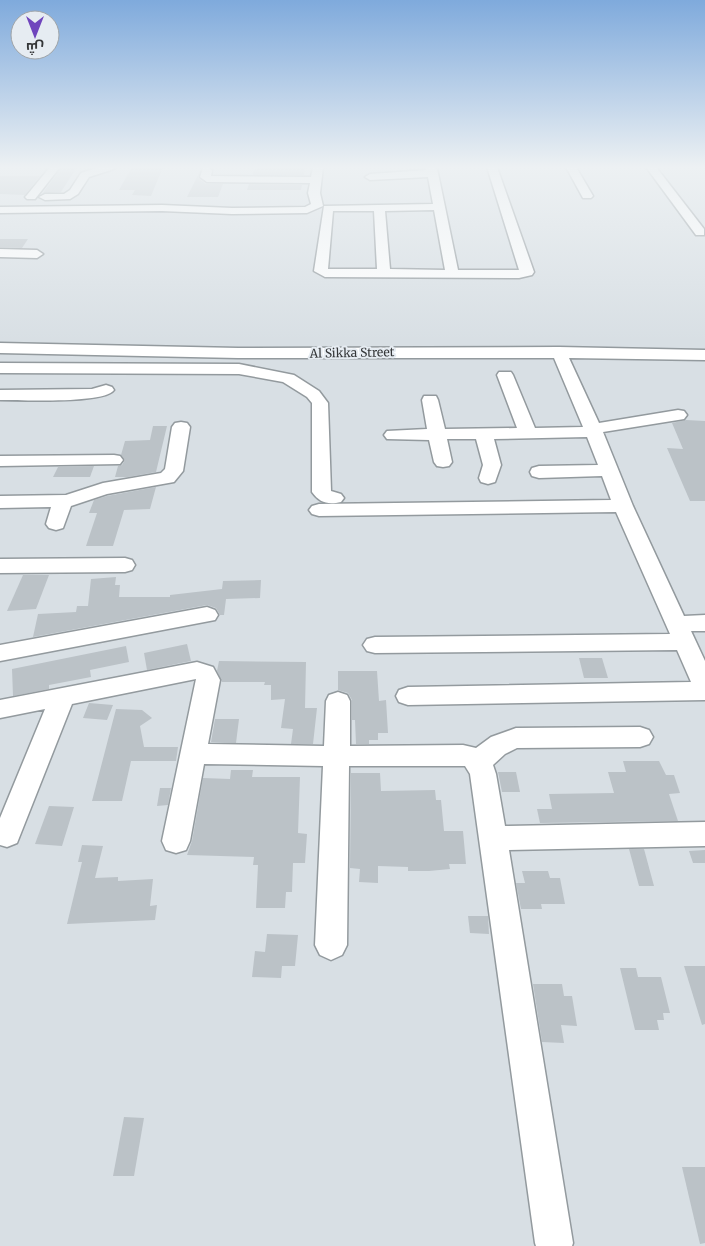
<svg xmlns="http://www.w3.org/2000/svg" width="705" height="1246" viewBox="0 0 705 1246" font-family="Merriweather,Cairo,serif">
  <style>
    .building { fill: #bbc2c7 }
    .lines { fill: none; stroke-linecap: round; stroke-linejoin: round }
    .minor-casing { stroke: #939a9e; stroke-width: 3 }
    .minor { fill: #fff; fill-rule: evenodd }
    .labels { text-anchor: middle; stroke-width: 4; stroke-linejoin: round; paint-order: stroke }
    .far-street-label { font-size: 12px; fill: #353739; stroke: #e6ecf2 }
  </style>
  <rect width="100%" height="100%" fill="#d8dfe4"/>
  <g class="building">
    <polygon points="62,167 77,167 61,192 42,194"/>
    <polygon points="132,167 163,167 151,196 132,195 135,190 119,190"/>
    <polygon points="283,167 305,168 304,175 253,175 254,169"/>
    <polygon points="200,171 198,178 206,184 223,184 218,197 187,197"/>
    <polygon points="0,176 40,176 25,195 0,194"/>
    <polygon points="249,184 302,185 301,190 247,190"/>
    <polygon points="0,239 28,239 22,248 0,247"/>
    <polygon points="686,420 705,421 705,501 690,501 667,448 683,449 672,423"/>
    <polygon points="153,426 167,426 156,472 128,477 115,477 118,466 122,465 125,460 121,455 125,441 150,440"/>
    <polygon points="94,466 90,477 53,477 58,467"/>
    <polygon points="156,487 150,509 124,510 113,546 86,546 97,513 89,513 94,500 107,496"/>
    <polygon points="23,575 49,575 36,609 7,611"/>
    <polygon points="116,577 115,585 120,585 119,597 170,597 170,595 222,589 223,581 261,580 260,598 226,599 224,615 220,615 216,608 207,605 33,637 38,614 76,612 77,606 88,606 91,579"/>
    <polygon points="187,644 191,661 147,670 144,653"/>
    <polygon points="126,646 129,662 90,670 91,677 49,685 49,689 13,696 12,669"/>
    <polygon points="579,658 602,658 608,678 584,678"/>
    <polygon points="219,661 306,662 305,708 317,708 313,744 291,744 293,729 281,728 285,699 271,700 271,685 264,685 265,682 222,682 217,671"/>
    <polygon points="338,671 377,671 379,701 386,700 388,733 378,733 378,740 369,740 369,744 356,744 355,720 352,720 352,700 348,693 338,690"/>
    <polygon points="89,703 113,705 107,720 83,718"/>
    <polygon points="116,709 142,710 152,718 140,726 144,747 178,747 176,761 131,761 122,801 92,801"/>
    <polygon points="215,719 239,719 236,743 211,742"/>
    <polygon points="623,761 659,761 666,775 674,775 680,793 669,794 678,821 540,823 537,809 552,809 549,794 614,793 608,772 626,772"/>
    <polygon points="231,770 253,770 252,777 300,777 298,833 307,834 305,863 293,863 292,892 286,892 285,908 256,908 258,865 253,865 254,857 187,855 192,841 203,778 230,779"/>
    <polygon points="498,772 516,772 520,792 502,792"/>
    <polygon points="351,773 380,773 381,791 435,790 436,800 441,800 444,831 463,831 466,864 449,864 450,869 429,871 408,871 408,867 378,866 378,883 359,882 360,869 350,868"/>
    <polygon points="160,788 171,788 168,805 157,806"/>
    <polygon points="49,806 74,807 62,846 35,844"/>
    <polygon points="82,845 103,846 95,878 118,877 118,881 153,879 150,906 157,905 155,920 67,924 82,862 78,862"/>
    <polygon points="629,849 644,849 654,886 639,886"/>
    <polygon points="705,850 705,863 693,863 689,851"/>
    <polygon points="522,871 548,871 550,878 560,878 565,904 541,904 542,909 521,909 516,883 525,883"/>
    <polygon points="468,916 488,916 489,934 470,933"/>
    <polygon points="267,934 298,935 295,966 282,966 281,978 252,977 255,951 265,952"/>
    <polygon points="684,966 705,966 705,1024 702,1025"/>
    <polygon points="620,968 636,968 638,977 661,977 670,1013 663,1013 664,1020 657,1020 659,1030 635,1030"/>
    <polygon points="533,984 562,984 564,996 572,996 577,1026 561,1025 564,1043 542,1042"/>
    <polygon points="124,1117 144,1118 134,1176 113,1176"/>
    <polygon points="682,1167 705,1167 705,1243 700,1244"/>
  </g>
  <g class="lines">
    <defs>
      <g id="minor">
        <polygon points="50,167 60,167 35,199 27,199 25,197 27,195"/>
        <polygon points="99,167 115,167 114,169 89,177 78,194 70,199 45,200 39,197 45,194 64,194 70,190 81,173"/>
        <polygon points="207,167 212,170 211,176 311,177 313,167 323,167 320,193 323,206 307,213 232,214 162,211 0,213 0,207 162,205 232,208 305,207 311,204 308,193 310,183 207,182 200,177 203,168"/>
        <path d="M426 167H436L438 173 458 270H519L487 167H497L534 272 532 275 519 278 325 277 314 271 324 206 433 204 428 177 370 180 365 177 370 174 426 170ZM434 210 445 270 390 269 385 211ZM333 211H374L377 269H328Z"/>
        <polygon points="566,167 576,167 593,196 591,198 583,198"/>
        <polygon points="646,167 656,167 704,229 704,235 696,235"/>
        <polygon points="0,249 37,250 43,254 37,258 0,257"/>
        <polygon points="0,343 238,348 559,347 705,350 705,360 569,358 599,423 678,410 684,411 687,415 684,419 678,420 603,432 633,506 684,616 705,615 705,631 691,631 705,661 705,700 408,705 399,702 396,696 399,690 408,687 691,682 677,650 375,653 367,651 363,645 367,639 375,637 670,634 616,512 319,516 312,514 309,510 312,506 319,504 611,500 602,476 539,478 532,476 530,472 532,468 539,466 598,465 587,437 494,439 501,465 495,482 488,484 481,482 479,478 483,465 476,439 447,439 452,462 449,466 443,467 437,466 434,462 429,440 387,439 384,435 387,431 427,429 422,400 424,396 436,396 438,400 445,429 517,428 497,375 499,372 511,372 513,375 535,428 583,427 554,358 238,358 0,353"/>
        <path d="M0 363 239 364 294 375 319 391 328 403 331 491 341 494 344 498 341 502C328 505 320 503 312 492V403L307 397 283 382 239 374 0 373Z"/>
        <path d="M106 385 112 387 114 390C105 404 20 400 0 400V390L92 389Z"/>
        <polygon points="181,422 187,423 190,427 183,471 174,482 107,494 71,506 63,528 56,530 49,528 46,524 51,507 0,508 0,496 66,495 103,483 161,473 165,469 172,427 175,423"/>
        <polygon points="114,455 120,456 123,460 120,464 0,466 0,456"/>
        <polygon points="125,558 132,560 135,565 132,570 125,572 0,573 0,559"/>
        <polygon points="207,607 215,610 218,615 215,620 0,661 0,645"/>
        <polygon points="197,662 213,667 220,680 208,744 324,746 326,701 329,695 338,692 347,695 350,701 350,746 463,745 476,748 491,737 516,728 640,727 649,730 653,737 649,744 640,747 517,748 505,754 493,765 496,774 505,826 705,822 705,846 509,850 573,1243 572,1246 536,1246 535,1243 470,774 465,766 349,766 347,945 342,955 331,960 320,955 315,945 323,766 204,764 190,841 186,850 176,853 166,850 162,841 196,679 72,704 17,843 7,847 0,845 0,818 45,709 0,718 0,700"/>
      </g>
    </defs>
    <use href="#minor" class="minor-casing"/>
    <use href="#minor" class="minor"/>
  </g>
  <linearGradient id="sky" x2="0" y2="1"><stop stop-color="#7faadc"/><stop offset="0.49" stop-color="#edf1f3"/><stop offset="1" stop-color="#edf1f3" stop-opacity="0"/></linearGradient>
  <rect width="705" height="341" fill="url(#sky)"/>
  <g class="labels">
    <g class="far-street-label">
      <text transform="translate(352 353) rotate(-1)" y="4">Al Sikka Street</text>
    </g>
  </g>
  <g transform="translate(35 35) rotate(180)"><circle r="24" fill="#e6ecf2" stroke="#9fa4a8"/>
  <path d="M0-4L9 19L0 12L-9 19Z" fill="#6f45bd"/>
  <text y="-8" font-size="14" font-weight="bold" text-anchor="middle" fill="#353739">ش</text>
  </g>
</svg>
